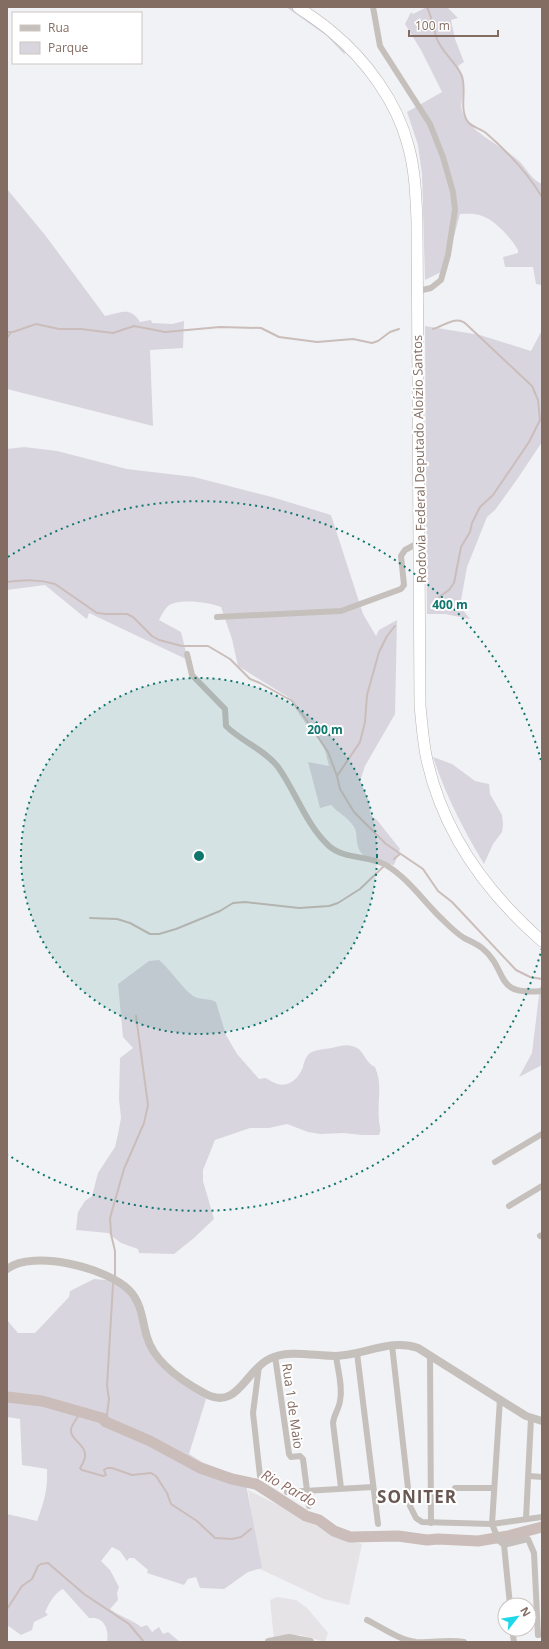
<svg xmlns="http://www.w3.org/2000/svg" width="549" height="1649" viewBox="0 0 549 1649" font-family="'Open Sans',sans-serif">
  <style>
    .built { fill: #e5e3e6 }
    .green { fill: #d9d5df }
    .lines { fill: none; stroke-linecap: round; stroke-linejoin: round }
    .stream { stroke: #cabdba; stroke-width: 2 }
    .river { stroke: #cabdba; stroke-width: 11 }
    .trunk-casing { stroke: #b8b3b1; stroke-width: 12 }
    .minor { stroke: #c6c0bd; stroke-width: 6 }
    .tertiary { stroke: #c6c0bd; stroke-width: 8 }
    .trunk { stroke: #fff; stroke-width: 11 }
    .ring { fill: none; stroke: #0f766e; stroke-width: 2; stroke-dasharray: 2 4 }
    .labels { text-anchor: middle; stroke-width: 4; stroke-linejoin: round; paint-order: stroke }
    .street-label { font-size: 13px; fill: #836d63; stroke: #fff }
    .water-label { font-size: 14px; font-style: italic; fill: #8e6d68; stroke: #fff }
    .district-label { font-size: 17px; font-weight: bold; letter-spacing: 1px; fill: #685851; stroke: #fff }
    .centre { fill: #0f766e; stroke: #fff; stroke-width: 2 }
    .ring-label { font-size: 12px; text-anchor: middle; font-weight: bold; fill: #0f766e; stroke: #fff; stroke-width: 4; stroke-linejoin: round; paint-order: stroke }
  </style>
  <rect width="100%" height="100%" fill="#f1f2f5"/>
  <g class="built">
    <polygon points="248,1490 350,1541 362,1544 349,1605 324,1599 260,1569"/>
    <polygon points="277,1597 296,1600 307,1608 328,1633 325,1642 300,1635 289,1635 274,1640 270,1600"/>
  </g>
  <g class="green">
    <polygon points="286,7 299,7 343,42 345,55 327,36"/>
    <path d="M427 7H447L458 18 451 20 455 39 464 62 458 66C461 74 463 81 463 90 463 96 460 105 462 111 467 131 504 147 519 161 527 169 531 179 542 184V285L536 284 533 267H505L503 257 518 253V250C511 238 495 220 482 216 475 213 467 214 460 214L445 270 425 280 422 174 418 145 407 112 442 92 421 50 405 24 411 12 413 14Z"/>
    <path d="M7 189 45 235 105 316C121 313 130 306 140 322L151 320 152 323 172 324 184 321 183 348 150 350 153 426 7 389Z"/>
    <polygon points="425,326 480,335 531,351 542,330 542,442 518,478 495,510 487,517 467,567 460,606 470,619 445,614 427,614"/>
    <path d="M24 447 57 451 127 469 194 477 272 497 331 515 363 614 376 636 379 630 397 620 395 714 365 766 360 781 369 801 370 815 377 820 400 849 394 865C379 862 359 861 357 842 356 836 357 832 354 827 348 817 338 813 331 805L320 808 308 762 329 766 325 750 316 734 306 724 288 697 238 666 232 639 221 607C210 602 177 598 168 606 164 610 161 616 159 620L181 632 188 660 89 613 87 619 84 617 45 585 7 590V449Z"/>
    <path d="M433 757 452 764 475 781 489 784 490 794 502 815 503 824 502 832 493 844 484 864C462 827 447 798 433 757Z"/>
    <path d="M159 960C170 969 184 991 195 997 202 1000 209 998 216 1002L226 1035 237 1054 259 1079 265 1078C268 1079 272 1082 275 1083 288 1089 299 1078 303 1067 304 1062 306 1056 310 1053 315 1050 325 1049 331 1048 337 1047 346 1044 352 1046 365 1049 363 1061 375 1067 383 1085 377 1101 379 1120 379 1126 382 1129 379 1135H362L344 1133 320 1134 308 1132 287 1124 269 1128H250L215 1140 203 1170V1181L214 1219 194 1238 174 1254 139 1253 138 1249 121 1243 108 1233 76 1230 78 1212 85 1201 92 1196 98 1173 115 1147 118 1134 121 1118 119 1099 120 1058 133 1048 123 1037 118 984 149 961Z"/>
    <polygon points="542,986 542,1065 519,1077 532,1053 540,987"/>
    <path d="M94 1279 117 1281 133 1300 149 1350 165 1370 206 1399 189 1454 202 1462 245 1479 262 1568 248 1572 224 1589 200 1588 196 1577 188 1579 184 1585 147 1573 148 1570 134 1558H129L127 1561 120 1551 112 1547 101 1561 110 1570 119 1587 117 1593 118 1600 110 1609C120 1617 132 1619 141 1627L147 1625 152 1632 159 1627 163 1634 168 1632 180 1642H107C109 1633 106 1620 95 1618 93 1618 91 1618 89 1618L63 1589C54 1593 49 1604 45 1612L48 1615 34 1622 32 1630 21 1635 7 1625V1514L37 1521C44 1503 48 1488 47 1469L22 1465 20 1419 7 1417V1320L18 1333H35L69 1297 70 1291Z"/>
  </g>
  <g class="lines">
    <g class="stream">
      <path d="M427 7C432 17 433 28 437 39 442 52 455 62 461 74 468 88 458 108 468 122 473 128 480 128 486 133 508 152 527 172 542 197"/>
      <path d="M433 329C444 326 456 315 466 324L532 386 538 400 540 420 529 442 493 495 480 507 472 523 470 532 461 547 454 583 449 590 439 597"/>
      <polyline points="7,332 13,332 36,324 59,329 81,329 113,333 134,326 165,332 220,327 261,328 279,337 317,342 353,339 372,343 378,341 390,332 399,329"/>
      <polyline points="7,338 11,332"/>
      <path d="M7 582C24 580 38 579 55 584L97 613 106 614H127L133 617 152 636 159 640 182 646H208L230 659 250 679 260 683 292 701 303 715 328 752 337 776 340 789 354 812 386 844 423 869 438 891 452 902 516 970 530 977 542 979"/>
      <polyline points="337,776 360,742 365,722 367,695 379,652 387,636 395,626"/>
      <polyline points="394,859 400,854"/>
      <polyline points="90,918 117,919 130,923 150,934 159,934 176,929 220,911 233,903 245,902 299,908 329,906 338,903 360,889 383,867"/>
      <polyline points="115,1278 115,1251 111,1234 110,1218 124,1169 144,1123 148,1105 136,1016"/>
      <path d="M77 1410 79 1414C77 1419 72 1424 71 1429 69 1443 96 1445 80 1468L82 1470 103 1476 106 1475 104 1470 107 1468H112L132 1475 151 1473 156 1476 167 1493 171 1504 197 1521 215 1538 232 1539 241 1537 251 1529"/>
      <polyline points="106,1422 109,1399 107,1386 113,1284"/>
      <polyline points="7,1609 22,1586 32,1579 38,1566 41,1564 48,1563 84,1594 129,1624 144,1642"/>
    </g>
    <polyline class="river" points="7,1397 42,1401 102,1418 106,1422 150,1441 200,1468 232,1479 256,1484 306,1516 319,1520 334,1531 350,1537 398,1536 427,1540 438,1539 478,1541 508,1536 542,1527"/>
    <defs>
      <path id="trunk" d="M298 7C309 15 322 23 332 32 366 60 397 102 408 145 415 169 416 196 417 221L420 706C422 724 423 743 427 760 443 832 487 893 542 941"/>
    </defs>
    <use href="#trunk" class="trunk-casing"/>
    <g class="minor">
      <polyline points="373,7 380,46 430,124 443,157 453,192 455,210 448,255 441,280 431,288 418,291"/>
      <polyline points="217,617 341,611 401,589 404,585 401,556 405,550 420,542"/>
      <path d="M187 654 192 675 225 709 226 726C242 742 264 749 278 767 296 792 306 825 329 846 345 860 369 855 386 865 409 879 424 902 443 920 449 926 456 933 464 938 470 941 477 944 482 948 510 971 492 996 542 991"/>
      <polyline points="495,1162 542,1134"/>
      <polyline points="509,1206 542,1186"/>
      <polyline points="540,1236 542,1235"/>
      <polyline points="392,1345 410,1506 416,1518 422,1522 492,1524 500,1399"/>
      <polyline points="357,1353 378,1524"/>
      <polyline points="430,1355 431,1523"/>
      <polyline points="275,1356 289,1454 291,1457 300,1456 303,1459 309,1506"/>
      <path d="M336 1356C338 1371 343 1387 340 1401 339 1409 334 1414 333 1423L341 1488"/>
      <polyline points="259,1366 253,1413 260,1476"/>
      <polyline points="529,1476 542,1477"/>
      <polyline points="455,1488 493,1488"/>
      <polyline points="287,1492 373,1487"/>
      <polyline points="526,1519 531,1418"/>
      <polyline points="504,1545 528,1539 534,1553 538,1635 542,1634"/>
      <polyline points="510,1605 504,1545 499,1541 492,1524 542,1517"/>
      <path d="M367 1620C383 1628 399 1640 416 1642 433 1643 448 1639 464 1642"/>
      <polyline points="512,1629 514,1642"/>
    </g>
    <g class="tertiary">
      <path d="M7 1269C33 1249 107 1268 129 1290 142 1303 142 1321 147 1337 154 1362 182 1381 204 1393 237 1412 245 1371 269 1359 288 1349 314 1356 335 1356 363 1356 390 1338 418 1348L526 1416 542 1421"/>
      <polyline points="269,1642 289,1638 310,1642"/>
    </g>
    <use href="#trunk" class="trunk"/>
  </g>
  <circle cx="199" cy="856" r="178" fill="#0f766e" fill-opacity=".12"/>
  <g class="ring">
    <circle cx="199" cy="856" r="178"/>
    <path d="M542 948A355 355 0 0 1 8 1155M8 557A355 355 0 0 1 542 764"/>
  </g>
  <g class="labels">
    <g class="street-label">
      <text transform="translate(419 459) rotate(-91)" y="5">Rodovia Federal Deputado Aloízio Santos</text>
      <text transform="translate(293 1406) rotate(82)" y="5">Rua 1 de Maio</text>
    </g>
    <g class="water-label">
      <text transform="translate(289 1488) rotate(29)" y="5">Rio Pardo</text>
    </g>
    <g class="district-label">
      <text x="417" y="1503">SONITER</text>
    </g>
  </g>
  <circle cx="199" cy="856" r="6" class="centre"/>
  <g class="ring-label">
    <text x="450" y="609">400 m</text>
    <text x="325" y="734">200 m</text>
  </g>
  <rect width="549" height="1649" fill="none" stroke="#836d63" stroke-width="16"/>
  <rect x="12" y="12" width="130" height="52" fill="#ffffff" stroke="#cdc5c1"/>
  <rect x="20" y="25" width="20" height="6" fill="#c6c0bd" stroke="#cdc5c1"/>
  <text x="48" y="32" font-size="12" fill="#836d63">Rua</text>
  <rect x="20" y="42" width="20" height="12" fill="#d9d5df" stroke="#cdc5c1"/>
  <text x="48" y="52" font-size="12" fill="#836d63">Parque</text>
  <g transform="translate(517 1617) rotate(59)"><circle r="19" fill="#ffffff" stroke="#cdc5c1"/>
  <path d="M0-3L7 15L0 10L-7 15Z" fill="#1fd7e8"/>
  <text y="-6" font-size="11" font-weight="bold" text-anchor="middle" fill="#836d63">N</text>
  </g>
  <path d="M409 30v6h89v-6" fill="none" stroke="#836d63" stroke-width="2"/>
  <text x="415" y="30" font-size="12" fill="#836d63" stroke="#ffffff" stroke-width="3" paint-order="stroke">100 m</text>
</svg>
